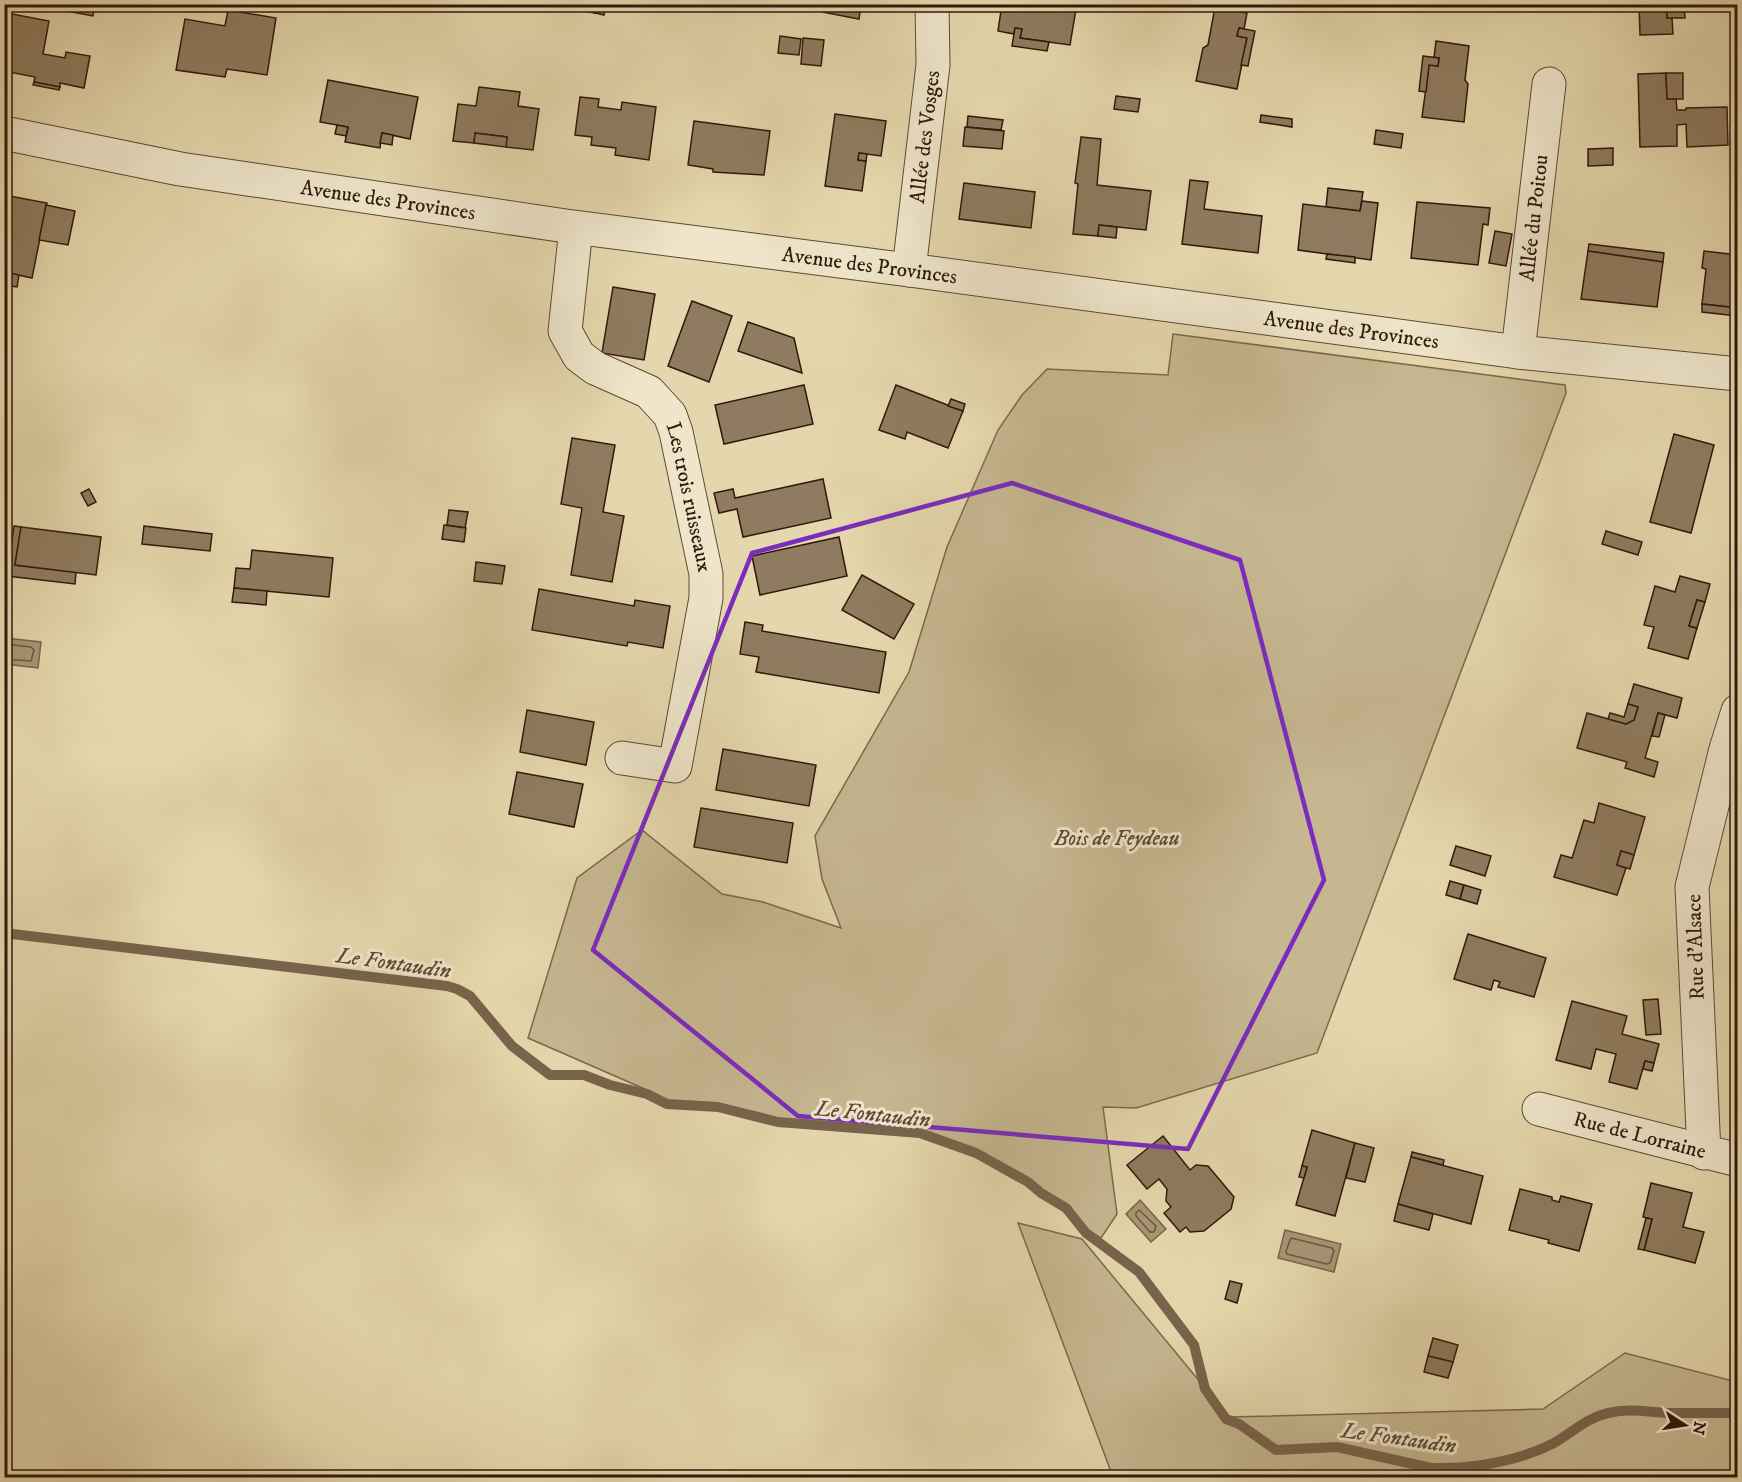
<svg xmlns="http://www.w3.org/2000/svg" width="1742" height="1482" viewBox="0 0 1742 1482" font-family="'IM FELL DW Pica',serif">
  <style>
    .green { fill: #c6b791; stroke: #7c684e; stroke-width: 1.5 }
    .water { fill: #a89676; stroke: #78644b; stroke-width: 1.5 }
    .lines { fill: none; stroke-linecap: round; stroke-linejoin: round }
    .shore { stroke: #6c5740; stroke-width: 1.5 }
    .stream { stroke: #78644b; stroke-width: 10 }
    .building { fill: #8f7b5f; stroke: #31180b; stroke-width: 1.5 }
    .minor-casing { stroke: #5e4834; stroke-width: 35 }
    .minor { stroke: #eee5ca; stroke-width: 33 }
    .marked { fill: none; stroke: #7b2cbf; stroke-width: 4.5; stroke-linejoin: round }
    .labels { text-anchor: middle; stroke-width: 6; stroke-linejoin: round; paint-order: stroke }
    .street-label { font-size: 21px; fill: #31180b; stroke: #eee5ca }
    .park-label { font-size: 21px; font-style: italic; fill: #5e4833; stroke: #eee5ca }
    .water-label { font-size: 22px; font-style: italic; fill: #614a36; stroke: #eee5ca }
  </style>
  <rect width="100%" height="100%" fill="#e5d7ad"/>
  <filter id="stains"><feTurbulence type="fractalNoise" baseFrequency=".00333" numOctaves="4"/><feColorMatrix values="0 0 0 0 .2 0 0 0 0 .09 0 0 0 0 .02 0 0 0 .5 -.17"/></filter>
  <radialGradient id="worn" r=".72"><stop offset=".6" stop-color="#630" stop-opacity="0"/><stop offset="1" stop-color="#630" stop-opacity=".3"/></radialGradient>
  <g class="green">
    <polygon points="1173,334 1565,385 1566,393 1317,1053 1136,1108 1103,1107 1117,1214 1101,1238 1085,1229 1070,1206 1046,1193 1034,1182 974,1149 916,1131 776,1121 706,1103 667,1102 647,1090 528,1038 577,878 642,830 722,894 763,902 841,928 822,879 815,836 909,672 947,547 998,430 1022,395 1047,369 1168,375"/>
    <polygon points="1018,1223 1082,1239 1229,1417 1543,1409 1625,1353 1737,1382 1737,1477 1113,1477"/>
  </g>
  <g class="water">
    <polygon points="5,638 41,642 38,668 5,664"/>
    <polygon points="1140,1200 1166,1229 1151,1242 1126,1214"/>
    <polygon points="1285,1230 1341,1244 1334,1272 1278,1258"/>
  </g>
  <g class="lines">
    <g class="shore">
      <polyline points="4,644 31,647 34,650 31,661 4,659"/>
      <polygon points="1139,1210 1156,1226 1154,1232 1150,1232 1136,1216 1136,1213"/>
      <polygon points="1291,1238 1332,1248 1334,1251 1330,1263 1327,1264 1287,1254 1286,1251"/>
    </g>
    <path class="stream" d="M4 933 447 986 457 989 470 996 512 1046 550 1075H584L610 1085 647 1094 667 1104 718 1107 778 1122 920 1133 976 1153 1028 1182 1041 1193 1066 1208 1086 1233 1139 1272 1194 1345 1205 1389 1226 1419 1239 1424 1276 1450 1337 1447 1431 1468C1471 1469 1516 1462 1552 1444 1572 1433 1586 1418 1608 1413 1629 1408 1647 1412 1668 1413 1691 1413 1714 1413 1738 1413"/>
  </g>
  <g class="building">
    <polygon points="72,4 95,4 93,16 71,12"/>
    <polygon points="570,4 596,4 595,13 569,8"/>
    <polygon points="596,4 606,4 604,15 595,13"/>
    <polygon points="824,4 861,4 859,19 822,12"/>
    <polygon points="1002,4 1046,4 1076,9 1070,45 1020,38 1022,29 1015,28 1014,34 998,31"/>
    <polygon points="1639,4 1676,4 1676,11 1667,11 1667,18 1672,18 1673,34 1640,35"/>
    <polygon points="1676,4 1684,4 1685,18 1667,18 1667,11 1676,11"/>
    <polygon points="1215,7 1247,13 1244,29 1239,28 1237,36 1247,38 1237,89 1196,81 1203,48 1208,45"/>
    <polygon points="228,10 276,18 267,75 227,69 225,77 176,70 185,19 225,26"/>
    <polygon points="7,13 49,21 43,54 65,58 66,52 90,56 84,88 60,83 60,87 34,82 35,77 4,71 4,25"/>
    <polygon points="1015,28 1022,29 1020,38 1049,42 1047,51 1012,46"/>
    <polygon points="1239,28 1255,31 1248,66 1241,65 1247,38 1237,36"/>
    <polygon points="780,36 801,39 799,55 778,53"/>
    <polygon points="803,38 824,40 821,66 801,64"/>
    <polygon points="1436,41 1469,46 1465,80 1468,84 1464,122 1422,117 1429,65 1438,66 1439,58 1434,58"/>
    <polygon points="1423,56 1439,58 1438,66 1429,65 1426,92 1419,91"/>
    <polygon points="1666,73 1667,99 1676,99 1677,110 1686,110 1686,108 1727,107 1728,145 1687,147 1686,124 1677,125 1677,146 1640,147 1638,74"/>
    <polygon points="1666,73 1683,73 1683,99 1667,99"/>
    <polygon points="328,80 418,97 410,139 382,133 380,148 345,142 348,127 320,122"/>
    <polygon points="34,82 60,87 59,90 33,85"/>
    <polygon points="479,87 520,92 518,106 539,109 533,150 506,147 507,137 475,133 474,143 453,141 458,104 476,106"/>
    <polygon points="1116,96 1140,99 1138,112 1114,109"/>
    <polygon points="580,97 599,99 598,107 621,110 622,102 656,107 649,160 615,155 616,148 591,145 592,137 575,135"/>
    <polygon points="835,114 886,121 881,156 859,153 858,160 866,161 862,191 825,186"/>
    <polygon points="1261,115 1292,119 1292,127 1260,122"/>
    <polygon points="968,116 1003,120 1001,130 967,127"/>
    <polygon points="694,121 770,131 764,175 713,172 713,169 688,165"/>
    <polygon points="337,125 348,127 346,136 335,134"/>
    <polygon points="965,127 1004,131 1002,149 963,146"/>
    <polygon points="1376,130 1403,134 1401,148 1374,144"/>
    <polygon points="382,133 393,135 392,145 380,143"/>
    <polygon points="475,133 507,137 506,147 474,143"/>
    <polygon points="1081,137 1101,139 1097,185 1151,191 1146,230 1099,225 1098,236 1073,234 1078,184 1075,183"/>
    <polygon points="1613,148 1613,165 1588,166 1588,149"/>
    <polygon points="859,153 867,154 866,161 858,160"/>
    <polygon points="1190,180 1208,182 1204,209 1262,216 1258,253 1182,244"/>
    <polygon points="964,183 1035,192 1031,228 959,219"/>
    <polygon points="1328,188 1363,192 1360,211 1326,207"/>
    <polygon points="4,195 47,203 32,278 4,272"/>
    <polygon points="1362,201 1378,203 1371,260 1298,250 1303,204 1360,211"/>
    <polygon points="1417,202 1490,208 1488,225 1483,224 1478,265 1411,258"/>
    <polygon points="46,205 75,211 68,245 39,240"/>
    <polygon points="1099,225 1117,227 1116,238 1098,236"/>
    <polygon points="1495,231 1512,234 1506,266 1489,263"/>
    <polygon points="1589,244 1664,253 1663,262 1588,251"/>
    <polygon points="1588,251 1663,262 1657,307 1581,299"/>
    <polygon points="1704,251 1738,255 1738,308 1702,304 1706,269 1702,268"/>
    <polygon points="1327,254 1355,257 1355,263 1326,259"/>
    <polygon points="4,272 19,275 17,287 4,285"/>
    <polygon points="613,287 655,294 644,360 602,353"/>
    <polygon points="692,301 732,316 709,382 668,366"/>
    <polygon points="1702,304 1738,308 1737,316 1702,312"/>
    <polygon points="748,322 794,338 802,373 738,351"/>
    <polygon points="804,385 813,424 724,444 715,405"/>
    <polygon points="896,385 963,411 948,448 907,432 905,439 879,430"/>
    <polygon points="951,399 965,404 963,411 948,406"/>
    <polygon points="1674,434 1714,445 1691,533 1650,522"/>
    <polygon points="572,438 615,445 603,512 624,516 612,582 571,575 582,508 561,504"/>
    <polygon points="823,479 831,518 743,537 737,509 719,513 714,493 733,489 735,498"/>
    <polygon points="89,489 96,502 88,506 81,493"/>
    <polygon points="449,510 468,512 465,528 447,525"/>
    <polygon points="444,525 466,528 464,542 442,539"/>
    <polygon points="14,526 21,527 15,565 76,572 75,584 7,576"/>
    <polygon points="144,526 212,534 210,551 142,544"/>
    <polygon points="21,527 101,537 96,575 15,565"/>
    <polygon points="1606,531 1642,542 1638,555 1602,544"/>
    <polygon points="839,537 847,576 760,595 752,556"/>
    <polygon points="252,550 333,558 329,597 234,588 236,568 250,569"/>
    <polygon points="476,562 505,566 502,584 474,581"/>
    <polygon points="862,575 914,604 894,639 842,610"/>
    <polygon points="1680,576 1710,584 1705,602 1697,600 1689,626 1697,628 1688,659 1648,648 1654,627 1644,625 1655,586 1675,592"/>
    <polygon points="234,588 267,591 266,605 232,602"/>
    <polygon points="539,589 634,606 635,600 670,606 663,648 628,642 627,646 532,630"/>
    <polygon points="1697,600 1705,602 1697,628 1689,626"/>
    <polygon points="745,622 763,625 762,631 886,652 879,693 756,672 759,657 740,654"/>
    <polygon points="1634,684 1682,698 1677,718 1658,713 1645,758 1658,762 1654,777 1625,768 1627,762 1577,748 1587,713 1626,724 1634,720 1638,707 1628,704"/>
    <polygon points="1628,704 1638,707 1634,720 1626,724 1608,719 1610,713 1624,717"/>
    <polygon points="527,710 594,722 586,765 520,752"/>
    <polygon points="1658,713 1665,715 1659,737 1652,736"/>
    <polygon points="723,749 816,765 809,806 716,790"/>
    <polygon points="517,772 583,784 574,827 509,814"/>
    <polygon points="1599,803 1645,817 1634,855 1621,851 1617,865 1626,868 1617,895 1554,877 1561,855 1572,858 1584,820 1594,823"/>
    <polygon points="701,808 793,823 787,863 694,847"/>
    <polygon points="1456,846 1491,856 1485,876 1450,865"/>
    <polygon points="1621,851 1634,855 1630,869 1617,865"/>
    <polygon points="1450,881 1464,885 1460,899 1446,895"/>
    <polygon points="1464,885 1481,890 1477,904 1460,899"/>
    <polygon points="1468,934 1546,958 1534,997 1498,987 1500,982 1494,980 1491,990 1454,979"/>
    <polygon points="1658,999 1661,1034 1646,1035 1643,1000"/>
    <polygon points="1572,1001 1627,1016 1622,1034 1659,1044 1654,1063 1645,1061 1637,1089 1609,1082 1616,1054 1596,1049 1591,1069 1556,1060"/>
    <polygon points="1645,1061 1654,1063 1652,1071 1643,1069"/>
    <polygon points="1312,1130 1355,1143 1335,1216 1296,1205 1307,1167 1302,1166"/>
    <polygon points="1163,1136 1190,1170 1196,1165 1208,1166 1234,1197 1231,1209 1204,1231 1190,1232 1186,1227 1180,1232 1164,1213 1171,1207 1166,1201 1167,1189 1159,1179 1147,1189 1127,1165"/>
    <polygon points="1355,1143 1374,1148 1365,1182 1346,1178"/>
    <polygon points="1412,1152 1444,1160 1443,1165 1411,1157"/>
    <polygon points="1411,1157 1483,1176 1471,1224 1398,1204"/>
    <polygon points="1302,1166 1307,1167 1304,1178 1299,1177"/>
    <polygon points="1651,1183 1692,1193 1683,1227 1704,1232 1695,1263 1644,1250 1652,1219 1643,1217"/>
    <polygon points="1520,1189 1552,1197 1552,1200 1559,1202 1561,1196 1592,1204 1579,1251 1548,1243 1549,1240 1509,1230"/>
    <polygon points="1398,1204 1433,1214 1429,1230 1394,1221"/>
    <polygon points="1646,1218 1652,1219 1644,1250 1638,1249"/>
    <polygon points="1230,1281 1242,1284 1237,1303 1225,1299"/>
    <polygon points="1433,1338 1458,1345 1453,1362 1428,1356"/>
    <polygon points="1428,1356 1453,1362 1448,1378 1424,1372"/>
  </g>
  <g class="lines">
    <defs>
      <g id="minor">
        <path id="s1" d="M4 133 180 169 566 226 909 270 1518 352 1738 374"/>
        <path id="s2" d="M576 228 565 331 579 356 595 368 649 392 670 415 676 432 706 574V598L675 766 622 758"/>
        <path id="s3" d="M909 270 933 65 932 4"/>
        <path id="s4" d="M1518 352 1549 84"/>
        <path id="s5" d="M1539 1109 1738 1160"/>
        <polyline points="1704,1153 1692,887 1726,749 1738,711"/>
      </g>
    </defs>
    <use href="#minor" class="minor-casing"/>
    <use href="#minor" class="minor"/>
  </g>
  <path class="marked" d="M1012 483 1240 560 1324 880 1188 1149 798 1116 593 950 752 553Z"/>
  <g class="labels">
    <g class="street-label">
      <text dy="7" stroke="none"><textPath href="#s3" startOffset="134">Allée des Vosges</textPath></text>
      <text dy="7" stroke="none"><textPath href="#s1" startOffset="390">Avenue des Provinces</textPath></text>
      <text dy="7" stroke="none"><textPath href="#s4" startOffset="135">Allée du Poitou</textPath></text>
      <text dy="7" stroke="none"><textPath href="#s1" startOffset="876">Avenue des Provinces</textPath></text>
      <text dy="7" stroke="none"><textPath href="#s1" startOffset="1362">Avenue des Provinces</textPath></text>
      <text dy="7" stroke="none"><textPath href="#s2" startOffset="327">Les trois ruisseaux</textPath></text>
      <text transform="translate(1695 947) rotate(-92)" y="7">Rue d'Alsace</text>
      <text dy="7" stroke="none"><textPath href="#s5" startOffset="104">Rue de Lorraine</textPath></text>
    </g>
    <g class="park-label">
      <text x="1117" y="845">Bois de Feydeau</text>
    </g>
    <g class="water-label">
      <text transform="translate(394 962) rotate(8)" y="8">Le Fontaudin</text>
      <text transform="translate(873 1113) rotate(6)" y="8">Le Fontaudin</text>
      <text transform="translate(1399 1437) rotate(8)" y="8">Le Fontaudin</text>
    </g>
  </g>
  <rect width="1742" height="1482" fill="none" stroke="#e5d7ad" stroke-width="24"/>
  <rect x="6" y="6" width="1730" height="1470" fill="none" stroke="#31180b" stroke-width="3"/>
  <rect x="12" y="12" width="1718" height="1458" fill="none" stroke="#31180b" stroke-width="1.5"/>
  <g transform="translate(1685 1425) rotate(102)" stroke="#eee5ca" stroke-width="4.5" paint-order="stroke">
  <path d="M0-4.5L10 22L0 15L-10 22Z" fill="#31180b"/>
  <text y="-9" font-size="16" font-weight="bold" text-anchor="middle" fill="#31180b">N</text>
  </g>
  <rect width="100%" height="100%" filter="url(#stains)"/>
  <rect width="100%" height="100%" fill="url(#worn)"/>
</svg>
